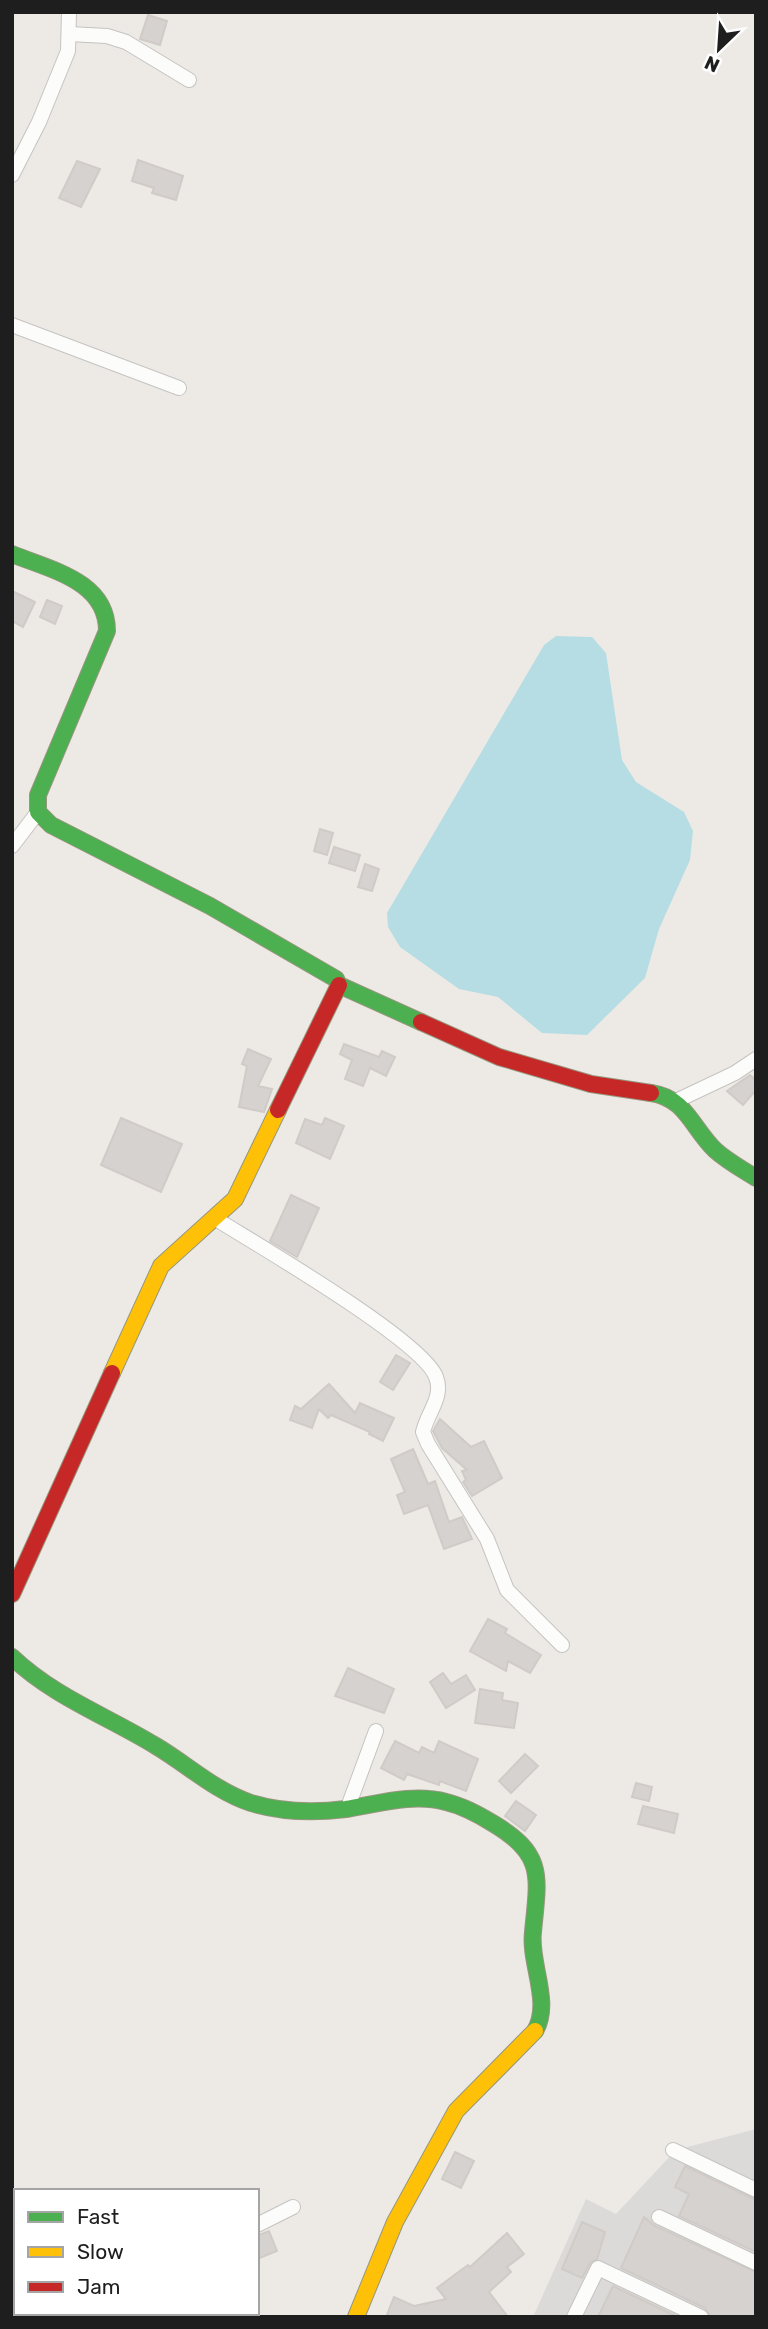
<svg xmlns="http://www.w3.org/2000/svg" width="768" height="2329" viewBox="0 0 768 2329" font-family="Rubik,sans-serif">
  <style>
    .residential { fill: #dcdad8 }
    .water { fill: #b6dde3 }
    .building { fill: #d5d2cf; stroke: #d0cbc7; stroke-width: 2 }
    .lines { fill: none; stroke-linecap: round; stroke-linejoin: round }
    .street-casing { stroke: #c5c4c2; stroke-width: 16 }
    .fast-casing { stroke: #97967e; stroke-width: 18 }
    .slow-casing { stroke: #97967e; stroke-width: 18 }
    .jam-casing { stroke: #97967e; stroke-width: 18 }
    .street { stroke: #fcfcfb; stroke-width: 14 }
    .fast { stroke: #4caf50; stroke-width: 16 }
    .slow { stroke: #ffc107; stroke-width: 16 }
    .jam { stroke: #c62828; stroke-width: 16 }
  </style>
  <rect width="100%" height="100%" fill="#edeae6"/>
  <polygon class="residential" points="756,2129 756,2317 533,2317 586,2199 616,2214 676,2150"/>
  <polygon class="water" points="556,636 592,637 606,653 622,760 636,782 684,812 693,831 690,860 659,929 645,978 587,1035 542,1033 498,997 459,989 400,947 388,927 387,913 544,645"/>
  <g class="building">
    <polygon points="148,15 167,21 160,45 140,39"/>
    <polygon points="138,160 183,176 176,200 152,193 154,188 132,181"/>
    <polygon points="77,161 100,169 81,207 59,198"/>
    <polygon points="12,591 35,602 23,627 12,621"/>
    <polygon points="47,600 62,606 55,624 40,617"/>
    <polygon points="320,829 333,833 327,855 314,851"/>
    <polygon points="334,847 360,855 355,871 329,863"/>
    <polygon points="365,864 379,869 372,891 358,887"/>
    <polygon points="344,1044 379,1057 382,1051 395,1057 386,1076 370,1068 363,1086 345,1079 352,1060 340,1054"/>
    <polygon points="248,1049 271,1059 258,1086 272,1089 264,1112 239,1107 247,1066 242,1064"/>
    <polygon points="750,1075 756,1080 756,1090 743,1105 727,1091"/>
    <polygon points="121,1118 182,1144 161,1192 101,1165"/>
    <polygon points="325,1118 344,1126 330,1159 296,1143 305,1119 322,1125"/>
    <polygon points="291,1195 319,1208 297,1257 270,1241"/>
    <polygon points="396,1355 410,1363 393,1390 380,1382"/>
    <polygon points="329,1384 355,1413 360,1403 394,1418 383,1441 369,1434 370,1432 331,1415 328,1418 319,1409 312,1428 290,1420 295,1406 301,1409"/>
    <polygon points="440,1419 471,1447 484,1441 502,1478 472,1496 463,1482 466,1480 462,1471 467,1470 442,1448 433,1431"/>
    <polygon points="413,1449 428,1484 435,1481 449,1522 462,1517 472,1539 444,1549 428,1505 404,1514 397,1495 405,1492 391,1459"/>
    <polygon points="488,1619 507,1629 505,1633 541,1655 530,1673 508,1661 506,1671 470,1651"/>
    <polygon points="348,1668 394,1689 384,1713 335,1696"/>
    <polygon points="443,1673 451,1684 466,1675 475,1690 446,1708 430,1682"/>
    <polygon points="480,1689 503,1693 502,1700 518,1703 514,1728 475,1723"/>
    <polygon points="395,1741 419,1753 422,1747 434,1753 439,1741 478,1759 466,1791 440,1781 439,1785 407,1774 404,1780 381,1768"/>
    <polygon points="525,1754 538,1766 511,1793 499,1781"/>
    <polygon points="636,1783 652,1787 649,1801 632,1797"/>
    <polygon points="516,1801 536,1815 525,1831 505,1816"/>
    <polygon points="643,1806 678,1814 674,1833 638,1824"/>
    <polygon points="455,2152 474,2161 461,2188 442,2179"/>
    <polygon points="685,2166 756,2200 756,2252 679,2216 689,2194 675,2187"/>
    <polygon points="644,2217 655,2226 756,2272 756,2317 711,2317 705,2308 621,2268"/>
    <polygon points="582,2222 605,2232 597,2259 590,2263 582,2278 562,2269"/>
    <polygon points="269,2231 277,2251 257,2259 257,2236"/>
    <polygon points="507,2233 524,2254 507,2267 511,2272 489,2292 508,2317 386,2317 394,2297 414,2306 446,2299 437,2288 468,2265 470,2267"/>
    <polygon points="613,2286 678,2317 598,2317"/>
  </g>
  <g class="lines">
    <defs>
      <g id="street">
        <polyline points="69,34 107,36 126,42 189,80"/>
        <polyline points="12,175 39,122 68,51 69,12"/>
        <polyline points="12,325 179,388"/>
        <polyline points="12,846 38,812"/>
        <polyline points="676,1101 735,1073 756,1059"/>
        <path d="M216 1219C256 1244 423 1341 436 1377 444 1397 427 1413 423 1432L428 1444 487 1539 507 1590 562 1645"/>
        <polyline points="348,1807 376,1731"/>
        <polyline points="673,2150 756,2190"/>
        <polyline points="659,2217 756,2263"/>
        <polyline points="257,2225 293,2207"/>
        <polyline points="177,2317 178,2313"/>
        <polyline points="574,2317 598,2268 701,2317"/>
      </g>
      <g id="fast">
        <path d="M12 554C51 570 107 581 107 631L38 795V812L51 825 210 906 336 979 339 985 421 1022"/>
        <path d="M651 1093C686 1098 692 1128 715 1150 727 1161 742 1169 756 1178"/>
        <path d="M12 1657C54 1697 107 1716 156 1746 188 1765 215 1791 251 1803 281 1812 315 1813 346 1809 378 1804 413 1793 446 1802 463 1806 478 1814 494 1824 546 1855 538 1878 533 1932 529 1963 552 2002 535 2031"/>
      </g>
      <g id="slow">
        <polyline points="112,1373 161,1266 235,1199 278,1110"/>
        <polyline points="356,2317 395,2222 456,2111 535,2031"/>
      </g>
      <g id="jam">
        <polyline points="421,1022 499,1057 591,1084 651,1093"/>
        <polyline points="278,1110 339,985"/>
        <polyline points="12,1594 112,1373"/>
      </g>
    </defs>
    <use href="#street" class="street-casing"/>
    <use href="#fast" class="fast-casing"/>
    <use href="#slow" class="slow-casing"/>
    <use href="#jam" class="jam-casing"/>
    <use href="#street" class="street"/>
    <use href="#fast" class="fast"/>
    <use href="#slow" class="slow"/>
    <use href="#jam" class="jam"/>
  </g>
  <rect width="768" height="2329" fill="none" stroke="#1e1e1e" stroke-width="28"/>
  <rect x="14" y="2189" width="245" height="126" fill="#ffffff" stroke="#a5a5a5" stroke-width="2"/>
  <rect x="28" y="2212" width="35" height="10" fill="#4caf50" stroke="#a5a5a5" stroke-width="2"/>
  <text x="77" y="2224" font-size="21" fill="#1e1e1e">Fast</text>
  <rect x="28" y="2247" width="35" height="10" fill="#ffc107" stroke="#a5a5a5" stroke-width="2"/>
  <text x="77" y="2259" font-size="21" fill="#1e1e1e">Slow</text>
  <rect x="28" y="2282" width="35" height="10" fill="#c62828" stroke="#a5a5a5" stroke-width="2"/>
  <text x="77" y="2294" font-size="21" fill="#1e1e1e">Jam</text>
  <g transform="translate(719 49) rotate(205)" stroke="#ffffff" stroke-width="5" paint-order="stroke">
  <path d="M0-5L12 26L0 18L-12 26Z" fill="#1e1e1e"/>
  <text y="-10" font-size="19" font-weight="bold" text-anchor="middle" fill="#1e1e1e">N</text>
  </g>
</svg>
